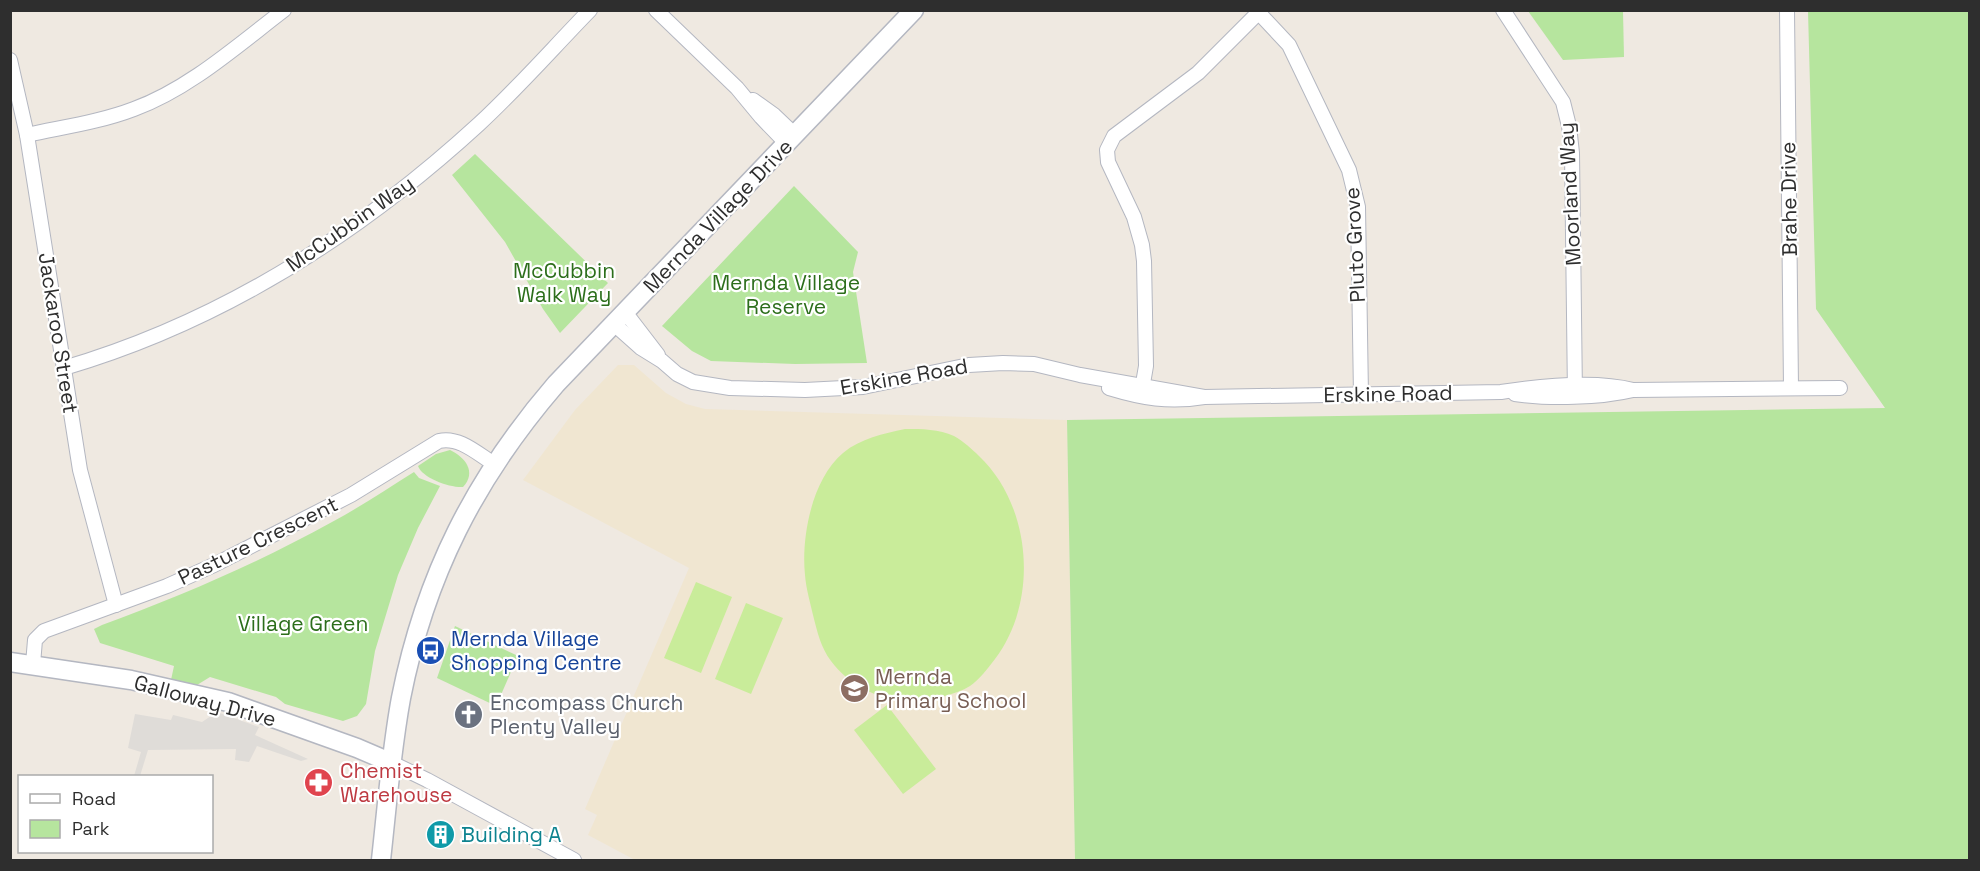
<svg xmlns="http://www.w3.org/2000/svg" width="1980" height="871" viewBox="0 0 1980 871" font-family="'Space Grotesk',sans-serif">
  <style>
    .education { fill: #f0e6d1 }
    .green { fill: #b6e59e }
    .pitch { fill: #c9ec9a }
    .plaza { fill: #dfdcd8 }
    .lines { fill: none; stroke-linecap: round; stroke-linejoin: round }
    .minor-casing { stroke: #b4b7c1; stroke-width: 16 }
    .tertiary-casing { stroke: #b4b7c1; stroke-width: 21 }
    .minor { stroke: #fff; stroke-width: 14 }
    .tertiary { stroke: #fff; stroke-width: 18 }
    .labels { text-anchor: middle; stroke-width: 4.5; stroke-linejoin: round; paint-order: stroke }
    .street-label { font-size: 21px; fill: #2e2e2e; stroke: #fff }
    .park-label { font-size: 21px; fill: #2c6e1b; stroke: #fff }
    .transit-label { font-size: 21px; fill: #164399; stroke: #fff; text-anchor: start }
    .education-label { font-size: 21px; fill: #785e54; stroke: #fff; text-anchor: start }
    .worship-label { font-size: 21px; fill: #5b616d; stroke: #fff; text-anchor: start }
    .health-label { font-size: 21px; fill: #be3a42; stroke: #fff; text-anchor: start }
    .culture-label { font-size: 21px; fill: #0d838f; stroke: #fff; text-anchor: start }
  </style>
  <rect width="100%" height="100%" fill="#efe9e1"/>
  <polygon class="education" points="618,365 634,365 666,393 686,404 705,409 1067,420 1075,860 635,860 588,835 597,815 585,809 689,568 523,480 575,410"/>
  <g class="green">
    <polygon points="1528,11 1623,11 1624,57 1563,60"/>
    <polygon points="1808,11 1969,11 1969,860 1075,860 1067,420 1885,408 1816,309"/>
    <polygon points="475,154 608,283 560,333 543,309 505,242 452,175"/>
    <polygon points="794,186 858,252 853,272 867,363 795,364 711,361 692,351 662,326"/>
    <path d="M450 450C465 457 477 472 463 487 450 488 422 478 418 466L436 454Z"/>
    <path d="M414 472 419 478 440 486 418 528 398 575 375 651 366 704 357 716 343 721 285 704 276 697 210 677 197 685 171 680 174 666 100 643 94 629 102 625C181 596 258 563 332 522 360 507 387 489 414 472Z"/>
    <polygon points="455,626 518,656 496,706 437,678"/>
  </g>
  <g class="pitch">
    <path d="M905 429C922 429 939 429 954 436 963 441 972 449 979 456 1032 506 1039 601 995 659 988 668 979 680 970 686 955 695 935 699 918 700 884 703 851 688 831 661 821 648 817 631 813 615 810 602 806 588 805 575 801 537 812 479 843 453 861 438 883 434 905 429Z"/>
    <polygon points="696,582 732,597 701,673 664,658"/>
    <polygon points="746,603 783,618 751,694 715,679"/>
    <polygon points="887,705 936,769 903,794 854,730"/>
  </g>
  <polygon class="plaza" points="217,712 259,727 255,735 308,759 301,761 257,746 249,762 235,760 236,749 148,750 140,776 134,776 141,752 128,748 135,714 171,720 173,715 202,722"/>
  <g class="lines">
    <defs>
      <g id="minor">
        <polyline points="656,10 737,88 761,117 787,144"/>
        <polyline points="1503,10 1563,102 1569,126 1572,153 1575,396"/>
        <polyline points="1787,10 1791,388"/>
        <polyline points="1259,13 1289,45 1349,170 1358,207 1361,395"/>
        <polyline points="10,60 27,135 80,470 116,605"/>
        <polyline points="753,100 774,115 795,135"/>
        <path d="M27 135C63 127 100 122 134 109 189 89 238 45 284 10"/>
        <polyline points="625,312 658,355"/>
        <polyline points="614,324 641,348 662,361 677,374 693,382 730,388 805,390 863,387 969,365 1003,363 1034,364 1080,375 1204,397"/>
        <path d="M64 368C221 322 359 234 479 124 518 88 553 48 590 10"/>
        <path d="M1109 388C1142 398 1169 403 1204 397L1501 392C1540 386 1595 380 1633 390"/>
        <path d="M1515 394C1548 399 1600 398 1633 390L1840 388"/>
        <polyline points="1141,395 1146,366 1144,261 1142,245 1134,217 1108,162 1107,150 1114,136 1198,73 1261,10"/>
        <path d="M33 664 35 640 44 631 167 586 214 565 351 495 439 441C459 436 478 454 494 464"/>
        <polyline points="392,763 427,780 574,860"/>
      </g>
      <g id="tertiary">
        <polyline points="10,662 131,680 228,702 357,748 392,763"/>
        <path d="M381 860C387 807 391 752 401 698 425 576 475 478 556 384L914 10"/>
      </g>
    </defs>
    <use href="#minor" class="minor-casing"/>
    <use href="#tertiary" class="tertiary-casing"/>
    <use href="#minor" class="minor"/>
    <use href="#tertiary" class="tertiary"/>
  </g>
  <defs>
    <symbol id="bus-disc" viewBox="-11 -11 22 22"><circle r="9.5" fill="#1a4fb4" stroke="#fff"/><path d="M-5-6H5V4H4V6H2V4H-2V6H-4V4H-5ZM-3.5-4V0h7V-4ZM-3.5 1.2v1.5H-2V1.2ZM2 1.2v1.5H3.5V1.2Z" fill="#fff"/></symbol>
    <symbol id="school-disc" viewBox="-11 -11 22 22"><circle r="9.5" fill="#8d6e63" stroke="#fff"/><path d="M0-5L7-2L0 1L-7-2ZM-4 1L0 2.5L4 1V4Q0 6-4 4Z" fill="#fff"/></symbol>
    <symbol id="church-disc" viewBox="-11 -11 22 22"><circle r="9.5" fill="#6b7280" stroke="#fff"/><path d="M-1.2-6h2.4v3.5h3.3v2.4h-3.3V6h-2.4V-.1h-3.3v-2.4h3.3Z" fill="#fff"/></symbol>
    <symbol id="pharmacy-disc" viewBox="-11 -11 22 22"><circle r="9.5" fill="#e0444e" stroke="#fff"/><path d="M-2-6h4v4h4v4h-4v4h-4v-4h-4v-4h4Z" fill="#fff"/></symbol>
    <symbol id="building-disc" viewBox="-11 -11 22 22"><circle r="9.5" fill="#0f9aa8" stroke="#fff"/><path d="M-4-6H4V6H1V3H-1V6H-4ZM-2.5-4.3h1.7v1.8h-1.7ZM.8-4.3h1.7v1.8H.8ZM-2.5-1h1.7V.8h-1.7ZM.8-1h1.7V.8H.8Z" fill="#fff"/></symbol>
  </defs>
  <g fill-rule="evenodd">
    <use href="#bus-disc" x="414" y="634" width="33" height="33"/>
    <use href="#school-disc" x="838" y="672" width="33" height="33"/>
    <use href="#church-disc" x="452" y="698" width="33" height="33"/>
    <use href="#pharmacy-disc" x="302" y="766" width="33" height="33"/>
    <use href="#building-disc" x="424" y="818" width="33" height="33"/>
  </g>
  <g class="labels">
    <g class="street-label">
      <text transform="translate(1570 194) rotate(-93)" y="7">Moorland Way</text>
      <text transform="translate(1789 199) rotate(-91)" y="7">Brahe Drive</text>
      <text transform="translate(718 216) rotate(-46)" y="7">Mernda Village Drive</text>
      <text transform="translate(350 224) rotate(-35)" y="7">McCubbin Way</text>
      <text transform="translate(1355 245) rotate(-93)" y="7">Pluto Grove</text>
      <text transform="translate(58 333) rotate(81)" y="7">Jackaroo Street</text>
      <text transform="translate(904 377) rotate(-10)" y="7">Erskine Road</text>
      <text transform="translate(1388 394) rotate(-1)" y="7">Erskine Road</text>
      <text transform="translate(258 541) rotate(-26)" y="7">Pasture Crescent</text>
      <text transform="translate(205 701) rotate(15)" y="7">Galloway Drive</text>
    </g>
    <g class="park-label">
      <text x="564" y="278">McCubbin<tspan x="564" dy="24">Walk Way</tspan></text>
      <text x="786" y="290">Mernda Village<tspan x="786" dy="24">Reserve</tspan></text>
      <text x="303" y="631">Village Green</text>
    </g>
    <g class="transit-label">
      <text x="451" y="646">Mernda Village<tspan x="451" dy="24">Shopping Centre</tspan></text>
    </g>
    <g class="education-label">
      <text x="875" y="684">Mernda<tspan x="875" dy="24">Primary School</tspan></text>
    </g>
    <g class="worship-label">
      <text x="490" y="710">Encompass Church<tspan x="490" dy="24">Plenty Valley</tspan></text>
    </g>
    <g class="health-label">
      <text x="340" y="778">Chemist<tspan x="340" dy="24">Warehouse</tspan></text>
    </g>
    <g class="culture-label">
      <text x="461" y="842">Building A</text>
    </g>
  </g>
  <rect width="1980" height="871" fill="none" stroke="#2e2e2e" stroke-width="24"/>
  <rect x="18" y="775" width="195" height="78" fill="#ffffff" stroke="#ababab" stroke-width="1.5"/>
  <rect x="30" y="794" width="30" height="9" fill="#ffffff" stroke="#ababab" stroke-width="1.5"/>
  <text x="72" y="805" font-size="18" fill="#2e2e2e">Road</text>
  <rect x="30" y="820" width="30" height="18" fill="#b6e59e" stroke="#ababab" stroke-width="1.5"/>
  <text x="72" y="835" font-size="18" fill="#2e2e2e">Park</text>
</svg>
